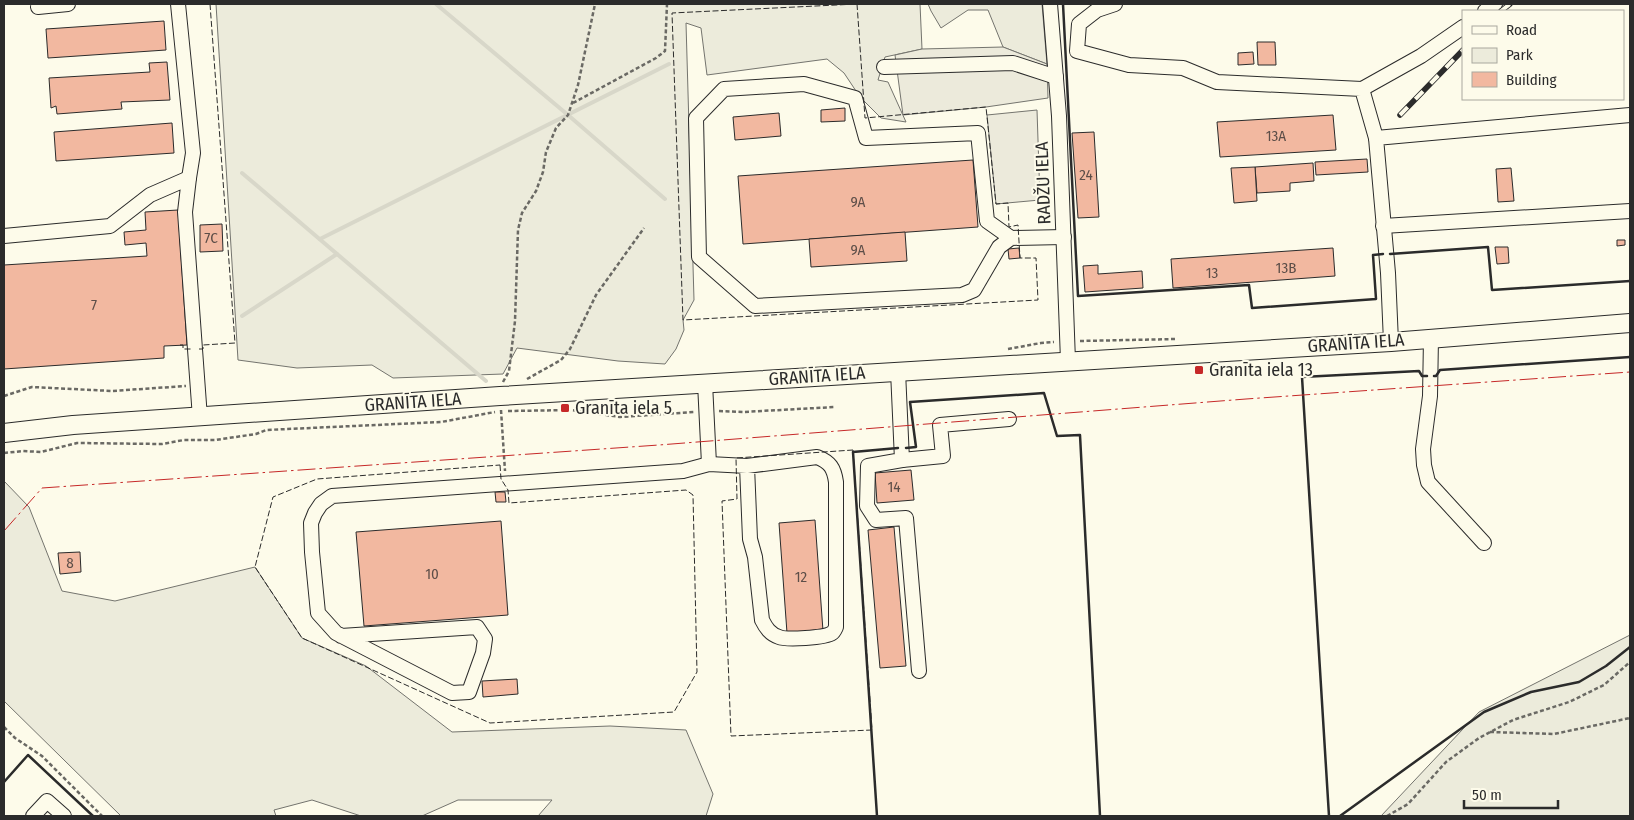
<svg xmlns="http://www.w3.org/2000/svg" width="1634" height="820" viewBox="0 0 1634 820" font-family="'Fira Sans Condensed',sans-serif">
  <style>
    .green { fill: #ecebdb; stroke: #74746e }
    .parking { fill: #eceadb; stroke: #74746e }
    .lines { fill: none; stroke-linecap: round; stroke-linejoin: round }
    .stream { stroke: #d8d7c9; stroke-width: 4 }
    .building { fill: #f2b8a0; stroke: #2b2b2b }
    .minor-casing { stroke: #2b2b2b; stroke-width: 16 }
    .major-casing { stroke: #2b2b2b; stroke-width: 20 }
    .path { stroke: #6a6964; stroke-width: 2.5; stroke-dasharray: 4 2.5; stroke-linecap: butt }
    .minor { stroke: #fdfbea; stroke-width: 14 }
    .major { stroke: #fdfbea; stroke-width: 18 }
    .rail-casing { stroke: #2b2b2b; stroke-width: 5.5 }
    .rail { stroke: #fdfbea; stroke-width: 4; stroke-dasharray: 11; stroke-linecap: butt }
    .fence { stroke: #2b2b2b; stroke-width: 1; stroke-dasharray: 6 2.5; stroke-linecap: butt }
    .wall { stroke: #2b2b2b; stroke-width: 2.5 }
    .power { stroke: #c62828; stroke-width: 1; stroke-dasharray: 18 4 2.5 4; stroke-linecap: butt }
    .poi-dot { fill: #c62828; stroke: #fdfbea; stroke-width: 2 }
    .labels { text-anchor: middle; stroke-width: 4; stroke-linejoin: round; paint-order: stroke }
    .number-label { font-size: 15px; fill: #5d4e48 }
    .street-label { font-size: 18px; fill: #2b2b2b; stroke: #fdfbea }
    .poi-label { font-size: 18px; fill: #2b2b2b; stroke: #fdfbea; text-anchor: start }
  </style>
  <rect width="100%" height="100%" fill="#fdfbea"/>
  <g class="green">
    <polygon points="216,4 920,4 922,49 885,57 878,80 888,82 906,122 881,118 860,97 844,73 827,59 707,75 701,28 686,23 694,300 683,320 684,330 676,349 665,364 618,361 517,348 503,374 393,378 372,365 297,368 238,360"/>
    <polygon points="928,4 1042,4 1047,64 1003,47 988,10 968,10 941,28 931,11"/>
    <polygon points="4,481 29,507 62,591 115,601 255,567 302,638 366,666 452,732 610,726 686,730 713,794 706,816 538,816 552,800 458,800 422,816 361,816 312,800 274,810 276,816 121,816 4,701"/>
    <polygon points="1630,635 1630,816 1381,816 1479,712"/>
  </g>
  <g class="parking">
    <polygon points="1003,47 1047,64 1048,98 986,107 903,115 895,55 922,49"/>
    <polygon points="1037,110 1040,200 996,204 987,115"/>
  </g>
  <g class="lines">
    <g class="stream">
      <polyline points="436,4 568,115 665,199"/>
      <polyline points="242,173 486,381"/>
      <polyline points="320,239 669,64"/>
      <polyline points="242,316 337,254"/>
    </g>
  </g>
  <g class="building">
    <polygon points="164,21 166,50 48,58 46,29"/>
    <polygon points="1257,42 1275,42 1276,65 1258,65"/>
    <polygon points="1253,52 1254,64 1238,65 1238,53"/>
    <polygon points="167,62 170,100 121,102 122,109 57,114 56,106 51,108 49,78 150,72 149,63"/>
    <polygon points="845,108 845,121 821,122 821,110"/>
    <polygon points="779,113 781,136 735,140 733,117"/>
    <polygon points="1333,115 1336,150 1220,157 1217,122"/>
    <polygon points="172,123 174,153 56,161 54,132"/>
    <polygon points="1094,132 1099,217 1078,218 1072,133"/>
    <polygon points="1367,159 1368,172 1316,175 1315,162"/>
    <polygon points="973,160 978,227 743,244 738,176"/>
    <polygon points="1313,163 1314,181 1290,183 1290,191 1257,193 1255,167"/>
    <polygon points="1255,167 1257,201 1234,203 1231,168"/>
    <polygon points="1511,168 1514,201 1498,202 1496,169"/>
    <polygon points="178,210 187,345 164,346 164,358 4,369 4,265 147,256 146,243 125,245 124,232 146,230 145,212"/>
    <polygon points="222,224 223,251 200,252 200,225"/>
    <polygon points="905,232 907,261 811,267 809,239"/>
    <polygon points="1617,240 1625,240 1625,245 1617,246"/>
    <polygon points="1495,247 1508,247 1509,263 1497,264"/>
    <polygon points="1019,248 1020,258 1009,259 1008,249"/>
    <polygon points="1333,248 1335,276 1173,288 1171,259"/>
    <polygon points="1098,265 1098,274 1142,271 1143,288 1085,292 1083,266"/>
    <polygon points="911,470 914,500 877,503 875,473"/>
    <polygon points="495,492 505,492 506,502 496,502"/>
    <polygon points="815,520 823,631 787,633 779,523"/>
    <polygon points="501,521 508,615 364,626 356,532"/>
    <polygon points="894,527 906,666 880,668 868,530"/>
    <polygon points="80,552 81,572 60,574 58,553"/>
    <polygon points="517,679 518,694 483,697 482,681"/>
  </g>
  <g class="lines">
    <defs>
      <g id="minor">
        <polyline points="178,4 193,153 189,178"/>
        <polyline points="1050,4 1059,116 1068,361"/>
        <polyline points="1115,4 1097,10 1079,24 1077,51 1129,65 1183,68 1217,82 1362,89 1376,138"/>
        <polyline points="38,7 68,4"/>
        <polyline points="1485,11 1495,4"/>
        <polyline points="884,67 1013,63 1056,77"/>
        <polyline points="1362,89 1421,56 1463,27"/>
        <polyline points="1383,226 1630,211"/>
        <polyline points="4,236 110,226 150,195 189,178 185,212 200,418"/>
        <polyline points="1011,238 987,221 978,133 866,138 855,98 804,84 724,89 696,118 699,257 755,306 962,295 974,290 999,247 1011,238 1064,237"/>
        <polyline points="1431,338 1430,396 1423,449 1424,465 1428,482 1484,543"/>
        <polyline points="1391,342 1388,273 1376,138 1630,115"/>
        <polyline points="898,371 902,460 868,466 867,506 876,520 906,518 919,671"/>
        <polyline points="705,383 709,464"/>
        <polyline points="902,460 943,456 940,425 1009,419"/>
        <path d="M341 636 477 627 485 639 483 653 469 692 452 693 336 633 318 613 312 552 311 523 315 513 321 504 332 496 683 471 709 464 747 466 817 457C830 462 834 468 836 482V627C835 629 834 632 832 633 825 638 786 640 779 637 770 634 766 628 762 620L755 557 750 539 747 466"/>
        <polyline points="33,816 47,801 64,816"/>
      </g>
      <polyline id="major" points="4,433 73,425 500,396 1391,342 1630,323"/>
    </defs>
    <use href="#minor" class="minor-casing"/>
    <use href="#major" class="major-casing"/>
    <g class="path">
      <polyline points="573,103 656,58 665,51 667,4"/>
      <polyline points="1080,341 1177,339"/>
      <polyline points="1008,349 1041,343 1054,342"/>
      <polyline points="527,379 561,360 570,349 596,295 644,228"/>
      <polyline points="503,382 509,371 515,321 518,230 522,213 536,191 543,172 546,152 556,128 568,115 578,85 595,4"/>
      <polyline points="4,396 32,387 112,391 186,386"/>
      <polyline points="501,410 505,471"/>
      <polyline points="508,411 572,410 620,417 694,412"/>
      <polyline points="719,411 743,412 835,407"/>
      <polyline points="4,453 23,451 41,452 77,443 162,444 184,440 215,440 256,434 266,430 441,422 495,412"/>
      <polyline points="4,727 15,738 42,756 102,816"/>
      <polyline points="1490,732 1554,734 1630,718"/>
      <polyline points="1387,816 1408,804 1446,762 1479,738 1513,720 1569,702 1604,685 1630,662"/>
    </g>
    <use href="#minor" class="minor"/>
    <use href="#major" class="major"/>
    <defs>
      <g id="rail">
        <polyline points="1501,11 1510,4"/>
        <polyline points="1400,115 1463,50"/>
      </g>
    </defs>
    <use href="#rail" class="rail-casing"/>
    <use href="#rail" class="rail"/>
    <g class="fence">
      <polygon points="857,4 865,118 986,107 996,204 1008,203 1009,227 1018,225 1020,258 1036,258 1038,300 683,320 672,13"/>
      <polyline points="180,345 183,345 183,349 191,349"/>
      <polyline points="199,349 203,349 203,345 235,343 210,4"/>
      <polygon points="853,450 872,730 731,736 722,501 737,499 736,458"/>
      <polygon points="500,465 501,479 508,490 509,503 686,490 693,495 697,672 674,712 490,723 302,638 255,567 273,497 317,479"/>
    </g>
    <g class="wall">
      <polyline points="1063,4 1078,296 1249,285 1252,308 1376,299 1373,255 1383,254"/>
      <polyline points="1390,254 1488,247 1492,290 1630,281"/>
      <polyline points="1434,376 1436,376 1440,370 1630,357"/>
      <polyline points="906,448 916,447 910,402 1044,393 1057,436 1080,435 1100,816"/>
      <polyline points="4,782 28,755 93,816"/>
      <polyline points="877,816 853,452 898,448"/>
      <polyline points="1329,816 1302,377 1419,371 1422,376 1427,376"/>
      <polyline points="1340,816 1484,712 1531,692 1579,682 1606,666 1630,647"/>
    </g>
    <polyline class="power" points="4,531 42,488 659,445 1246,399 1630,372"/>
  </g>
  <g class="poi-dot">
    <rect x="1194" y="365" width="10" height="10" rx="2.5"/>
    <rect x="560" y="403" width="10" height="10" rx="2.5"/>
  </g>
  <g class="labels">
    <g class="number-label">
      <text x="1276" y="141">13A</text>
      <text x="1086" y="180">24</text>
      <text x="858" y="207">9A</text>
      <text x="211" y="243">7C</text>
      <text x="858" y="255">9A</text>
      <text x="1286" y="273">13B</text>
      <text x="1212" y="278">13</text>
      <text x="94" y="310">7</text>
      <text x="894" y="492">14</text>
      <text x="70" y="568">8</text>
      <text x="432" y="579">10</text>
      <text x="801" y="582">12</text>
    </g>
    <g class="street-label">
      <text transform="translate(1043 183) rotate(-92)" y="6">RADŽU IELA</text>
      <text transform="translate(1356 343) rotate(-4)" y="6">GRANĪTA IELA</text>
      <text transform="translate(817 376) rotate(-4)" y="6">GRANĪTA IELA</text>
      <text transform="translate(413 402) rotate(-4)" y="6">GRANĪTA IELA</text>
    </g>
    <g class="poi-label">
      <text x="1209" y="376">Granīta iela 13</text>
      <text x="575" y="414">Granīta iela 5</text>
    </g>
  </g>
  <rect width="1634" height="820" fill="none" stroke="#2b2b2b" stroke-width="10"/>
  <rect x="1462" y="10" width="162" height="90" fill="#fdfbea" stroke="#a9a89e"/>
  <rect x="1472" y="26" width="25" height="8" fill="#fdfbea" stroke="#a9a89e"/>
  <text x="1506" y="35" font-size="15" fill="#2b2b2b">Road</text>
  <rect x="1472" y="48" width="25" height="15" fill="#ecebdb" stroke="#a9a89e"/>
  <text x="1506" y="60" font-size="15" fill="#2b2b2b">Park</text>
  <rect x="1472" y="72" width="25" height="15" fill="#f2b8a0" stroke="#a9a89e"/>
  <text x="1506" y="85" font-size="15" fill="#2b2b2b">Building</text>
  <path d="M1464 800v8h94v-8" fill="none" stroke="#2b2b2b" stroke-width="2.5"/>
  <text x="1472" y="800" font-size="15" fill="#2b2b2b" stroke="#fdfbea" stroke-width="4" paint-order="stroke">50 m</text>
</svg>
